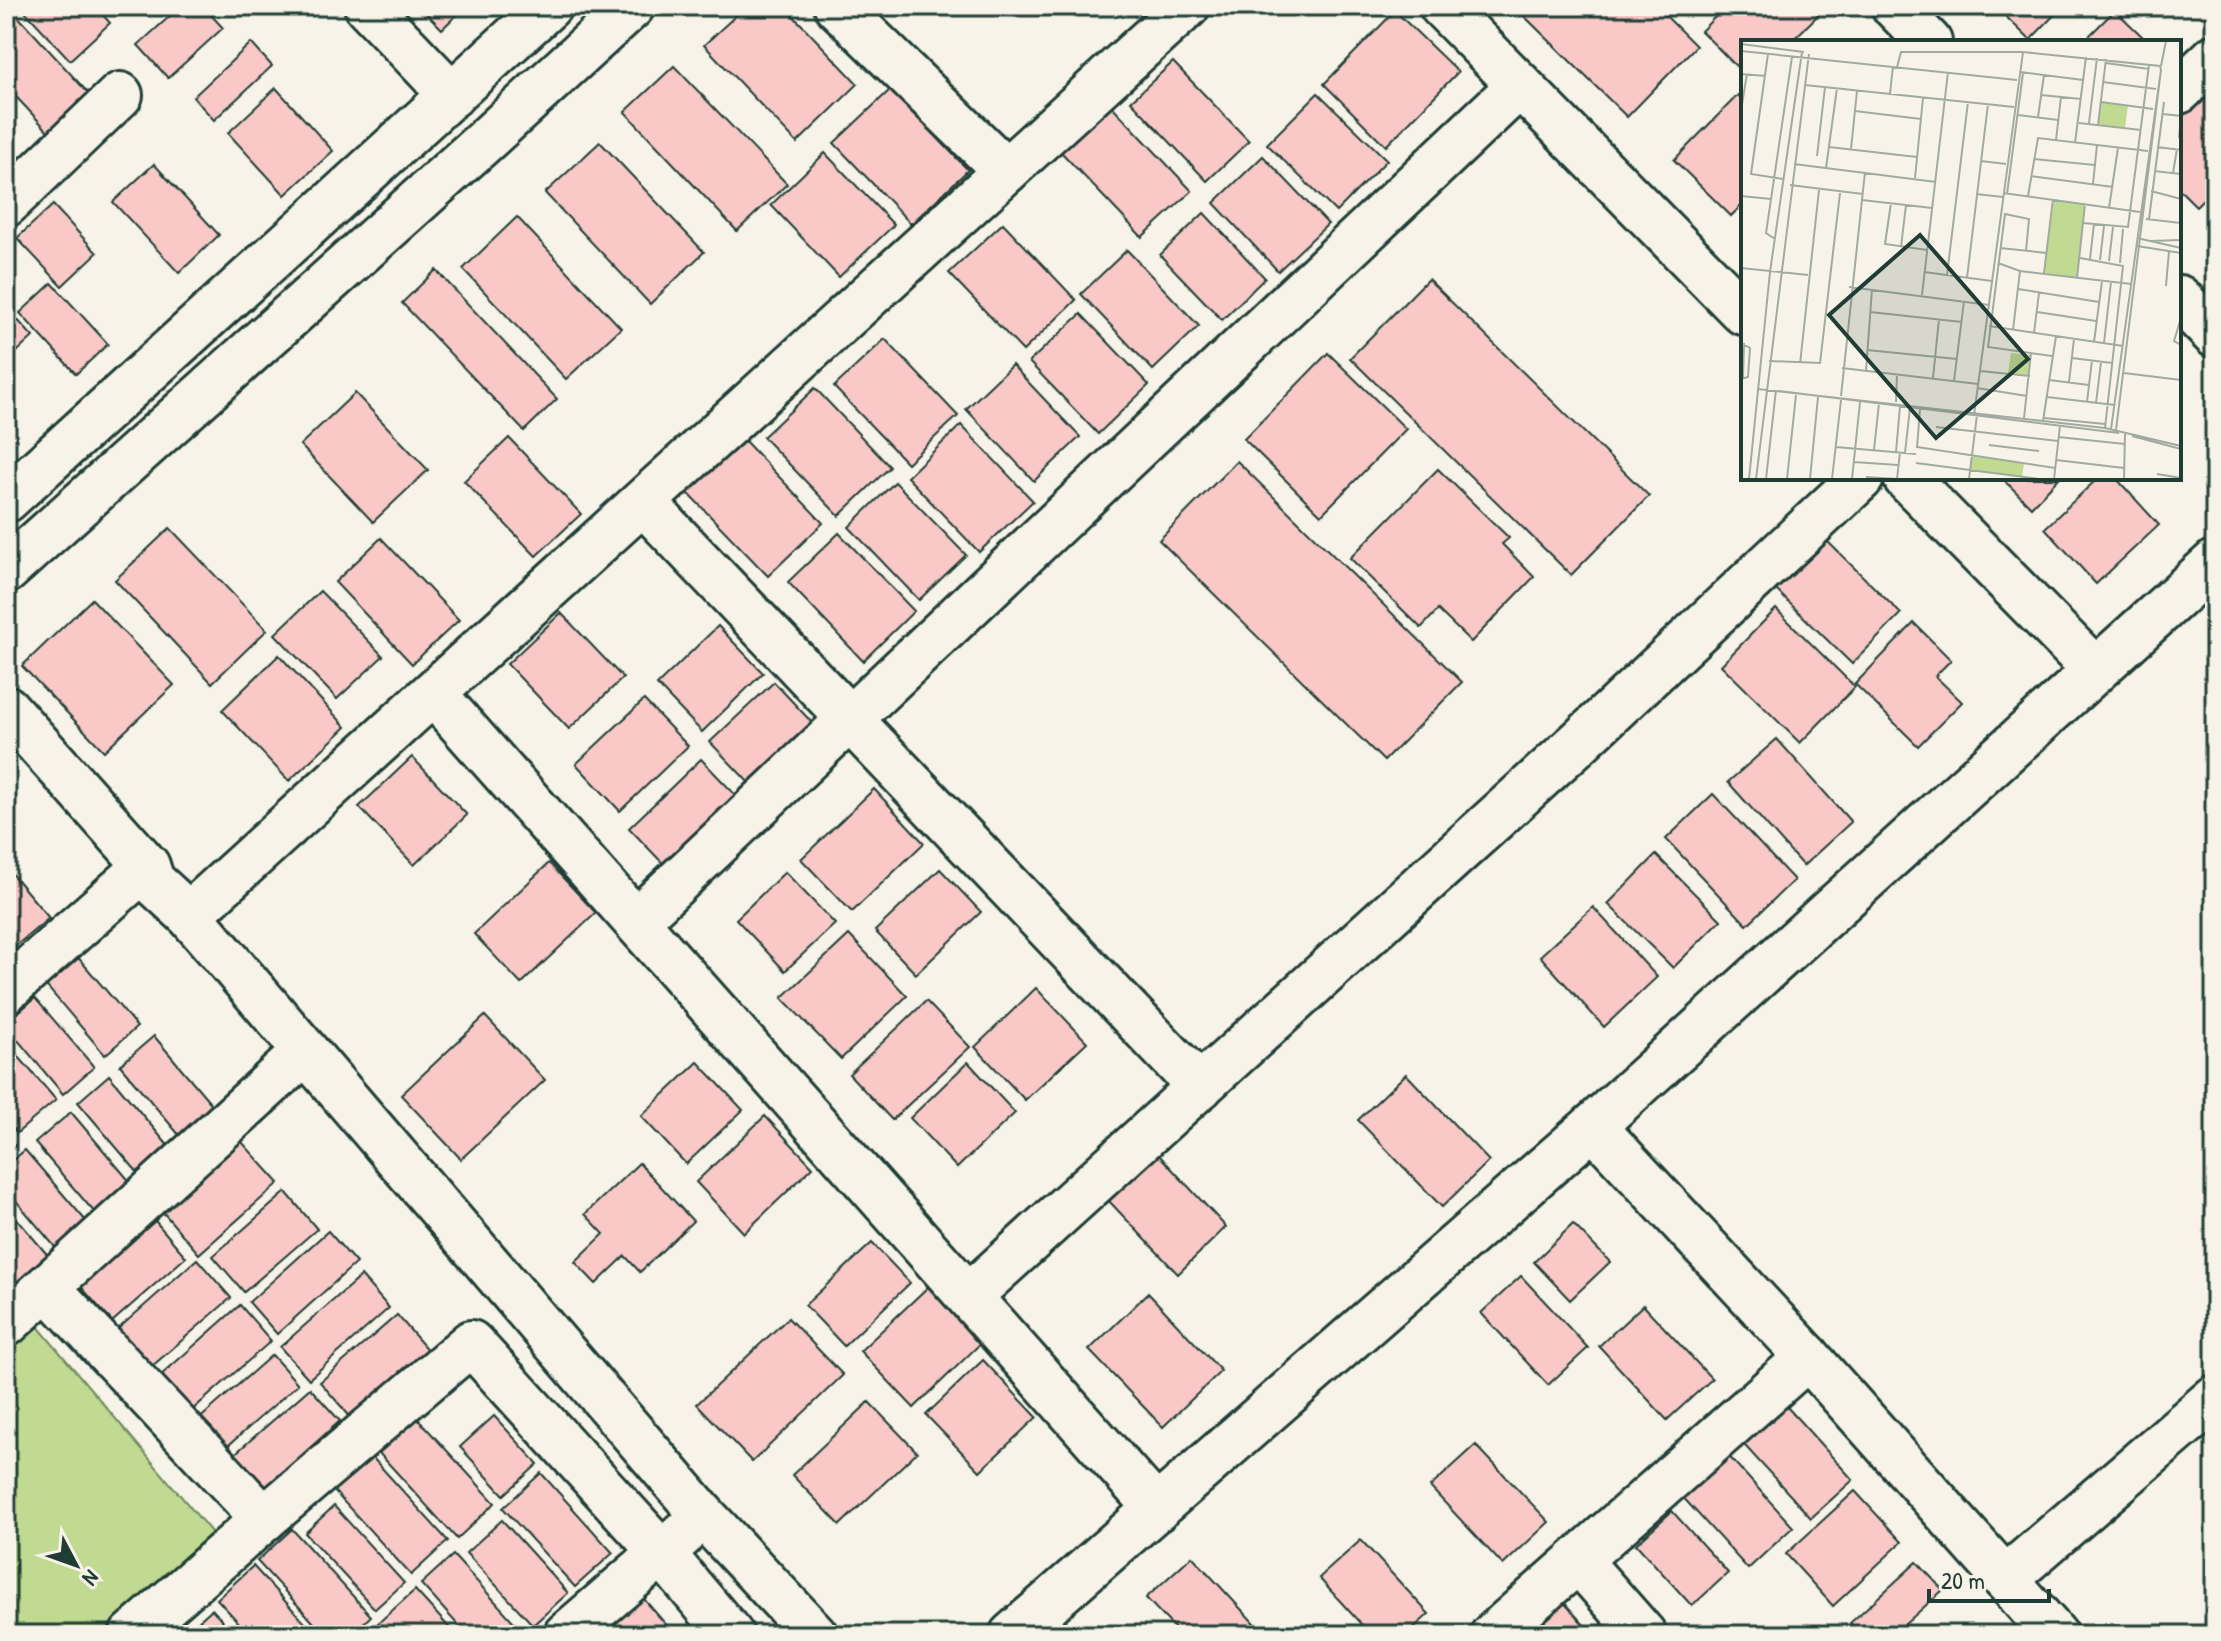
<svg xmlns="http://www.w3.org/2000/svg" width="2221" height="1641" viewBox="0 0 2221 1641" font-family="'Patrick Hand',sans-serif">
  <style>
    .park { fill: #c1da91; stroke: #708c62; stroke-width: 2 }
    .building { fill: #fac9c7; stroke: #1f3d34; stroke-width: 2 }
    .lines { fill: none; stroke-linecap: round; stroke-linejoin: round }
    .minor-casing { stroke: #1f3d34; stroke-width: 50 }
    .minor { stroke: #f7f3e8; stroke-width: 44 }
    .inset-road { fill: none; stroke: #a1aaa0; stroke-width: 2 }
    .view { fill: #1f3d34; fill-opacity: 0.15; stroke: #1f3d34; stroke-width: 4 }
    .inset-edge { fill: none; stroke: #1f3d34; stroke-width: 4 }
  </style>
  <rect width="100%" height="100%" fill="#f7f3e8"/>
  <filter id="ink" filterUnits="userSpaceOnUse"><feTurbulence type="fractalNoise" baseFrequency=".0125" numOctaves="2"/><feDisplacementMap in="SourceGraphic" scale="16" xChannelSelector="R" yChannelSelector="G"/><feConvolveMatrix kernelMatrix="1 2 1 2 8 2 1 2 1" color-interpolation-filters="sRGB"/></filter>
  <g filter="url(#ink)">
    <polygon class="park" points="35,1323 212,1533 100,1635 6,1635 6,1350"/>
    <g class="building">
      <polygon points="24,6 95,6 110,23 70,60 22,8"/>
      <polygon points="181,6 203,6 223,28 168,78 138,45"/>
      <polygon points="419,6 466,6 442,29"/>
      <polygon points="746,6 784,6 858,84 797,143 704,45"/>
      <polygon points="1514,6 1656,6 1696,46 1627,117"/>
      <polygon points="1726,6 1809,6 1818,15 1791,42 1743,42 1743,73 1701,31"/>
      <polygon points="1995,6 2063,6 2030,40"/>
      <polygon points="2115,10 2148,42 2083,42"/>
      <polygon points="1395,11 1458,72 1386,146 1324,84"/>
      <polygon points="14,12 89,94 48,131 6,86 6,19"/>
      <polygon points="251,43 272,66 214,120 193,97"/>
      <polygon points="1173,62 1249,141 1207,181 1131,101"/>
      <polygon points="674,66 787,184 737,231 625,112"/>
      <polygon points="276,88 333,151 285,195 228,133"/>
      <polygon points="891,89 968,170 911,224 834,143"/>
      <polygon points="1318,93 1387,160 1336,212 1267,144"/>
      <polygon points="1738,95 1743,100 1743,204 1731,216 1674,160"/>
      <polygon points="2203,96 2215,109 2215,187 2196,206 2179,189 2179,120"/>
      <polygon points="1111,105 1192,191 1142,237 1061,152"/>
      <polygon points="600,142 704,252 650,304 545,193"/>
      <polygon points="825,153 894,225 839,277 771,205"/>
      <polygon points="1263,156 1328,224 1278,271 1214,203"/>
      <polygon points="154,164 219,235 179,273 113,202"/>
      <polygon points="53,205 97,253 62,286 17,238"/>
      <polygon points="1204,213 1265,278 1222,320 1160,255"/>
      <polygon points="517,217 621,328 566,379 463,269"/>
      <polygon points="1003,223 1076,300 1023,351 949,273"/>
      <polygon points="1127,250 1199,326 1153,370 1081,294"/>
      <polygon points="436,270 557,399 524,431 402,303"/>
      <polygon points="1428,279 1649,496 1571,575 1350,358"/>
      <polygon points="52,283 108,344 76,374 20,313"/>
      <polygon points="6,307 33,337 6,362"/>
      <polygon points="1081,314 1149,385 1098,434 1029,362"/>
      <polygon points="885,339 958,416 907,463 834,387"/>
      <polygon points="1328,353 1406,429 1321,515 1244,439"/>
      <polygon points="1012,365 1080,437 1034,481 966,409"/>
      <polygon points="815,388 890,467 839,516 763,437"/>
      <polygon points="355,393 428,470 373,522 300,445"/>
      <polygon points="961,425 1033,501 979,552 907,477"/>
      <polygon points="509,438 581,514 536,556 464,481"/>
      <polygon points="744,440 823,523 768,576 688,493"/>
      <polygon points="1237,461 1462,682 1384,761 1159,540"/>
      <polygon points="1438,469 1509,538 1502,544 1534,577 1471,642 1438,610 1421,628 1350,558"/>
      <polygon points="2002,478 2059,478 2031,507"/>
      <polygon points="2098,478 2116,478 2159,525 2096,584 2045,528"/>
      <polygon points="895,482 966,555 919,600 849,527"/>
      <polygon points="170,528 267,630 212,683 115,580"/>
      <polygon points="839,533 914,611 863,661 788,582"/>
      <polygon points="381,538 459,620 412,664 335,582"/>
      <polygon points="1825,539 1901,614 1852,664 1775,589"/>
      <polygon points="320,591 383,656 337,699 275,634"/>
      <polygon points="92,599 174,685 104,751 22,666"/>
      <polygon points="1776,609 1855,687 1800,743 1721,665"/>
      <polygon points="561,613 623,678 569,729 507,664"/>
      <polygon points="1914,623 1951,660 1935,676 1962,702 1918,746 1855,684"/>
      <polygon points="718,626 763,673 702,732 657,685"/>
      <polygon points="279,655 346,727 289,781 222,710"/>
      <polygon points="774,682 817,728 754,788 710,742"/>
      <polygon points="644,700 688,746 620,811 576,764"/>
      <polygon points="1777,739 1851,822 1803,866 1728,782"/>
      <polygon points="412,757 467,815 414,865 359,807"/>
      <polygon points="701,759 746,806 674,875 629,828"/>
      <polygon points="874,789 924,843 852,912 801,859"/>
      <polygon points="1713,794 1794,880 1747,925 1666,839"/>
      <polygon points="1656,855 1721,920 1673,968 1608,904"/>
      <polygon points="549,863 596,913 521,984 474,934"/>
      <polygon points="6,867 49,918 6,954"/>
      <polygon points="940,869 981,912 916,974 875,931"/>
      <polygon points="785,872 835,924 785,971 736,919"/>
      <polygon points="1593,907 1657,977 1604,1027 1540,956"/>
      <polygon points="849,935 907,996 841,1059 782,998"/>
      <polygon points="76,955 137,1027 105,1055 43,982"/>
      <polygon points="1036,988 1087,1042 1025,1100 975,1047"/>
      <polygon points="35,998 94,1067 63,1094 6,1026 6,1023"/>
      <polygon points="926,1001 970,1047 892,1120 849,1074"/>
      <polygon points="485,1016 545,1080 461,1159 401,1095"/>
      <polygon points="154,1036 220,1114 186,1143 120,1065"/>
      <polygon points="6,1042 56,1100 17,1133 6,1120"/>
      <polygon points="698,1062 743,1110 686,1164 641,1116"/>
      <polygon points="968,1062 1015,1113 957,1168 910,1118"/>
      <polygon points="1406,1074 1489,1161 1442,1207 1358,1120"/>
      <polygon points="109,1075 175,1154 144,1180 78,1102"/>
      <polygon points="71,1112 137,1190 101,1220 35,1143"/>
      <polygon points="765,1116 813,1167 744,1233 696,1182"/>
      <polygon points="6,1136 15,1146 6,1154"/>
      <polygon points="241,1141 279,1183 199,1254 162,1211"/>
      <polygon points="25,1150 92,1228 61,1254 6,1189 6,1166"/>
      <polygon points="1158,1154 1226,1227 1178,1274 1108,1200"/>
      <polygon points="639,1163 693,1221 640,1272 625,1256 596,1284 575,1262 604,1234 585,1214"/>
      <polygon points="286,1192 317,1229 244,1292 213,1256"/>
      <polygon points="6,1206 56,1265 22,1294 6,1276"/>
      <polygon points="150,1215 186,1257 112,1322 76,1281"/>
      <polygon points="1573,1224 1610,1262 1570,1300 1534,1262"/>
      <polygon points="328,1231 356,1263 277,1334 249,1302"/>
      <polygon points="872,1243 910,1283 844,1346 805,1305"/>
      <polygon points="197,1259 231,1298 151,1367 118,1329"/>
      <polygon points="361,1276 389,1308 309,1379 280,1347"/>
      <polygon points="1521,1276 1588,1348 1548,1385 1481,1313"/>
      <polygon points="928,1287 981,1343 914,1408 860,1351"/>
      <polygon points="1148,1293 1221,1371 1163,1427 1089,1350"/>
      <polygon points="240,1305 271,1341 191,1411 160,1376"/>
      <polygon points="1643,1305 1712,1379 1667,1420 1599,1346"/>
      <polygon points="397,1315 430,1353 353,1420 320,1382"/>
      <polygon points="788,1318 843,1375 752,1462 697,1404"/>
      <polygon points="272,1355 298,1384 222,1451 197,1421"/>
      <polygon points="983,1360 1037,1417 980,1471 926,1415"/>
      <polygon points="310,1388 340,1421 259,1493 230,1458"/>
      <polygon points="1778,1397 1853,1480 1811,1518 1736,1436"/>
      <polygon points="869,1402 917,1452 840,1525 792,1475"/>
      <polygon points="494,1416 538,1464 504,1495 460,1447"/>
      <polygon points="417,1418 495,1503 457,1539 379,1453"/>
      <polygon points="1476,1445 1549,1522 1503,1565 1430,1487"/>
      <polygon points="1725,1452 1793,1527 1748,1569 1680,1494"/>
      <polygon points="371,1456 448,1541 411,1575 333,1490"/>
      <polygon points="541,1473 613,1553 575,1587 503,1508"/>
      <polygon points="1855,1491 1902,1542 1833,1606 1786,1554"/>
      <polygon points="334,1506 404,1583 375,1609 305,1533"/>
      <polygon points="1672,1511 1728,1573 1692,1606 1636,1544"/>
      <polygon points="502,1520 568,1593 533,1625 466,1553"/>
      <polygon points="292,1529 371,1616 351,1635 325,1635 257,1561"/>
      <polygon points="1361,1540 1429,1614 1406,1635 1371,1635 1319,1578"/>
      <polygon points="453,1555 522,1631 518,1635 467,1635 421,1584"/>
      <polygon points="1192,1556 1265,1635 1181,1635 1146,1598"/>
      <polygon points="1917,1562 1943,1590 1893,1635 1860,1635 1850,1623"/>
      <polygon points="253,1566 316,1635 250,1635 217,1599"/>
      <polygon points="415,1590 456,1635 386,1635 377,1624"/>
      <polygon points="643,1598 675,1635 602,1635"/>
      <polygon points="1560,1598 1593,1635 1520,1635"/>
      <polygon points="212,1609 235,1635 183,1635"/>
    </g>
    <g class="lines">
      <defs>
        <g id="minor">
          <polyline points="367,6 452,95"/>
          <polyline points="837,6 1006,171"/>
          <polyline points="1442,6 1743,312"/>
          <polyline points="1894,6 1929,42"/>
          <polyline points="2179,91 2215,57"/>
          <polyline points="6,204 120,95"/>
          <polyline points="2179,298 2215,335"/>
          <polyline points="1906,478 2095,670"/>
          <polyline points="6,500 549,6"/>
          <polyline points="643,502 1200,1087"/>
          <polyline points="6,571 488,138 632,6"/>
          <polyline points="434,694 1157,1509"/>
          <polyline points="6,708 147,866 152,881 189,915 703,1515 815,1635"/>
          <polyline points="189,915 1187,6"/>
          <polyline points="636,921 1520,85"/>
          <polyline points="6,990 147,866"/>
          <polyline points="1593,1126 1808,1357 2055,1635"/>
          <polyline points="48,1288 264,1519"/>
          <polyline points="969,1296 1577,744 1861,478"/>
          <polyline points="6,1324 305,1052"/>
          <polyline points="1579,1561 1644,1635"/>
          <polyline points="2005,1579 2215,1398"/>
          <polyline points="132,1635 264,1519 471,1343 662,1553 731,1635"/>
          <polyline points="566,1635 682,1535"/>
          <polyline points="1012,1635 1593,1126 2215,562"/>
          <polyline points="1493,1635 1808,1357"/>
        </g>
      </defs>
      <use href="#minor" class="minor-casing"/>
      <use href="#minor" class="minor"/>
    </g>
  </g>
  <g transform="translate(1741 40)">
    <rect width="440" height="440" fill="#f7f3e8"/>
    <path d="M360 62 387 65 384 88 357 84ZM313 159 344 164 336 238 303 233ZM270 313 289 315 287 335 267 333ZM231 415 283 423 281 437 229 431Z" fill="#c1da91"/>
    <path class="inset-road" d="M0 4 63 12M0 11 276 40M27 14 10 134 42 139M365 23 408 29M420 26 425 1M156 27 160 12H282M279 32 342 40M0 34 25 36M362 42 415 49M64 45 273 67M149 54 152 26M300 55 340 59M360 62 412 69M0 70 6 34M114 71 180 79M422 74 440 76 438 98M277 75 317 80M297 77 303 35M338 83 400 90M348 83 356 18M357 85 365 19M315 100 320 57M334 103 345 17M88 107 176 117M416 107 440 110M110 109 116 51M76 116 84 47M293 119 354 125M240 121 265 124M53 124 195 142M85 128 96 48M413 131 440 134M432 133 436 109M290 136 372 147M174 138 182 58M352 144 356 105M49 145 122 154M410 151 440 159M262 153 399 172M235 154 262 157M266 154 282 33M0 156 30 159M287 156 297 98 407 111M121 160 191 168M150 163 144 204 186 210M368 168 377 108M405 179 440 183M408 179 423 62M342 183 387 187 408 25M396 198 440 208M34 199 25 193 51 17M409 201 440 200M396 206 440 213M160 207 165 165M259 208 306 213M285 211 288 179 264 174 247 307 311 316M339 218 382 226 364 388M349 219 353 184M359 220 363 186M368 221 372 187M257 223 279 231 390 244M379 223 382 189M0 228 67 235M183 232 251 241M303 233 312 159M206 235 227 62M226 238 247 64M336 238 344 164M425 246 428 211M108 247 248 265M277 249 358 262M181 255 207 32M129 272 221 282M296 272 355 281M440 278 433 301 440 305M248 286 382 306M272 290 279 231M293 293 298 253M353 302 361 241M0 303 9 308 7 337 0 339M363 303 370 242M126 310 216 319M331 318 371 323M28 321 79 323 99 153M59 324 78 150M101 328 237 344M125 331 131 249M239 331 289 336M383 333 440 340M192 338 198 279M2 339 3 303M308 340 348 345M213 341 223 261M328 342 333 299M236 348 286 356M17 349 364 388 440 406M38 351 378 393M100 356 124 132M306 357 374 365M155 362 156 334M346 362 351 320M355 363 360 322M233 375 282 12 419 26 420 30M283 378 290 313M303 378 364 384M302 381 315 296M195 387 317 401M370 389 420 30M375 390 420 30M391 396 440 409M317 397 384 404M248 405 298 411M95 407 175 414M176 407 314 428M176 408 179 369M133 410 138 363M155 412 159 366M164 413 169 368M315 420 383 428M113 422 157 425M175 423 298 439M416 434 440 438M125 437 156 439M8 439 29 232 61 12M15 439 68 14M25 439 35 350M46 439 55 355M69 439 77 357M91 439 100 360M111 439 119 362M156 439 159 412M228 439 236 375M313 439 319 386M383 439 384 394"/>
    <path class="view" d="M179 195 287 319 195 398 88 275Z"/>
    <rect width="440" height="440" class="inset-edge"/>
  </g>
  <rect width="2221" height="1641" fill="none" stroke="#f7f3e8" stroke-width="32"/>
  <rect x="16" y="16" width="2189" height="1609" fill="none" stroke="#1f3d34" stroke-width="3" filter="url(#ink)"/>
  <g transform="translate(76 1565) rotate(131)" stroke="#f7f3e8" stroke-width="6" paint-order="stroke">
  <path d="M0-6L14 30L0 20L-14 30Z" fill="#1f3d34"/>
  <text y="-12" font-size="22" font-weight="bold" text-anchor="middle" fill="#1f3d34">N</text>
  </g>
  <path d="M1929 1589v12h120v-12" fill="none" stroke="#1f3d34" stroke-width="4"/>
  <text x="1941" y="1589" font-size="24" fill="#1f3d34" stroke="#f7f3e8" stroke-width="6" paint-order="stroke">20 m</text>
</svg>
